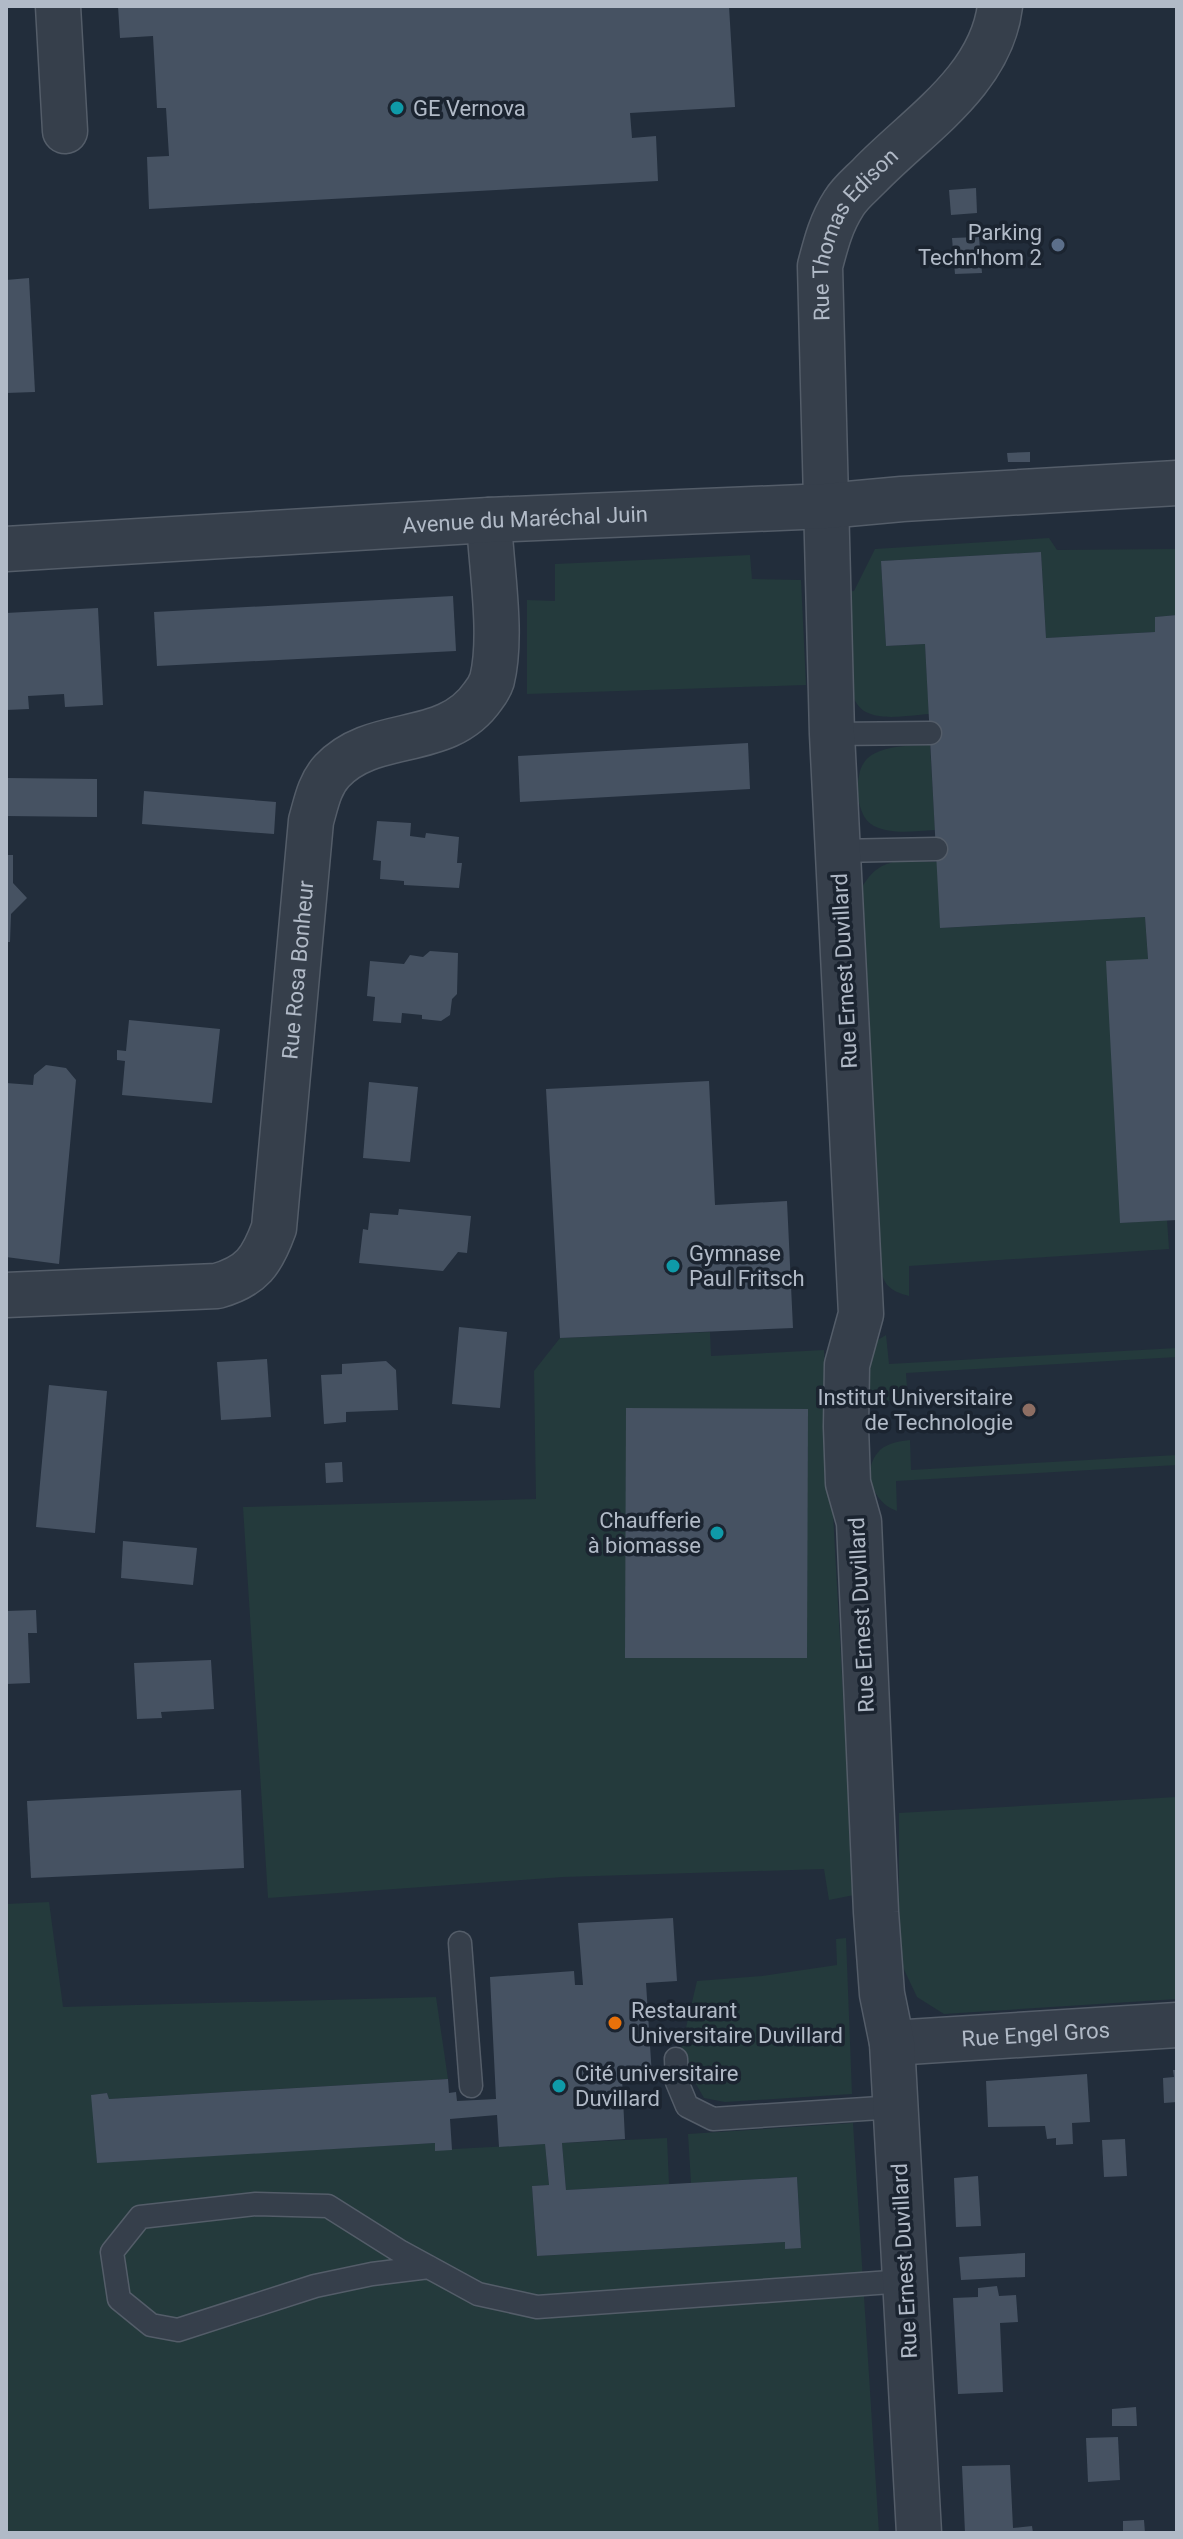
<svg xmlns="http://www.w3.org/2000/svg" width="1183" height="2539" viewBox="0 0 1183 2539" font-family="Roboto,sans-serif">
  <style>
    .green { fill: #243a3c }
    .building { fill: #465262 }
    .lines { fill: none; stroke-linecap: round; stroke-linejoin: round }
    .service-casing { stroke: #545d69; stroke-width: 25 }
    .minor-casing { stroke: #545d69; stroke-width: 47 }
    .tertiary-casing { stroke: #545d69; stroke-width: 47 }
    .service { stroke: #363f4b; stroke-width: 22 }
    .minor { stroke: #363f4b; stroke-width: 44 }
    .tertiary { stroke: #363f4b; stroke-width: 44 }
    .culture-dot { fill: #0f9aa8; stroke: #1b2430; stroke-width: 3 }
    .service-dot { fill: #5c6f8a; stroke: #1b2430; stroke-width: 3 }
    .education-dot { fill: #8d6e63; stroke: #1b2430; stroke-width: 3 }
    .food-dot { fill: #e8710a; stroke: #1b2430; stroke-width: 3 }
    .labels { text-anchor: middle; stroke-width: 7; stroke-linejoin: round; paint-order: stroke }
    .poi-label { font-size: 22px; fill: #b1bac7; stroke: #1b2430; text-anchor: start }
    .street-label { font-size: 22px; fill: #b1bac7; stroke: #1b2430 }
  </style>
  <rect width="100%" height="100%" fill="#222d3b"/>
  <g class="green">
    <path d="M1049 538 1057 550 1177 549V615L1155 617V632L1046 638 1041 552 881 561 886 646 925 644 929 714C911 715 883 721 866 712 838 697 845 621 843 592L854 591 875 549Z"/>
    <polygon points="750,555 752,579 801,580 806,685 527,694 527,600 555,601 555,564"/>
    <path d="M930 745 935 830C915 831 892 835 874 826 864 821 861 810 858 800 855 792 857 785 859 776 863 744 905 746 930 745Z"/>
    <path d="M899 861 937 862 941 928 1145 917 1148 959 1120 1223 1167 1220 1169 1249 909 1266V1296C891 1291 884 1286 880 1268L862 887C872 871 880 864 899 861Z"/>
    <polygon points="710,1332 711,1356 824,1350 854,1895 829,1900 824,1869 563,1877 268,1898 243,1507 536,1499 534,1371 560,1338"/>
    <path d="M886 1335 889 1364 1177 1348V1357L906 1373 908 1404C890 1404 863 1395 865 1372 867 1362 873 1351 876 1341Z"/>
    <path d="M910 1440 911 1470 1177 1455V1465L896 1481 897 1511C873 1503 860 1470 880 1450 888 1443 900 1441 910 1440Z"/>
    <polygon points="1177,1797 1177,1999 944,2014 917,1997 899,1959 899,1813"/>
    <polygon points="49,1902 63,2007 436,1997 448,2079 109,2099 107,2093 92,2095 97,2162 435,2143 436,2150 545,2144 549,2185 532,2186 537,2256 785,2242 785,2249 801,2247 797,2177 691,2183 688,2134 853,2123 879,2533 6,2533 6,1904"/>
    <polygon points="846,1938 852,2094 725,2102 704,2098 692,2077 681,2049 697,1981 762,1976 837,1965 836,1939"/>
    <polygon points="667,2138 669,2184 566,2190 562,2143"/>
  </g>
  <g class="building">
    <polygon points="118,6 729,6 735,107 630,113 632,138 656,136 658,181 149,209 147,157 169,156 166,108 157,108 153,36 120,38"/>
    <polygon points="976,188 977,213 951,215 949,190"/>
    <polygon points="979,237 982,273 955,274 952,238"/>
    <polygon points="29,278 35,392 6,393 6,280"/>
    <polygon points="1030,452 1030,462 1008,462 1007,453"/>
    <polygon points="1041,552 1046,638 1155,632 1155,617 1177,615 1177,1220 1120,1223 1106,961 1148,959 1145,917 940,928 925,644 886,646 881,561"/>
    <polygon points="453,596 456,651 157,666 154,612"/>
    <polygon points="98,608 103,705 65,707 64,694 28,696 29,709 6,710 6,613"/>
    <polygon points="748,743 750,789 520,802 518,756"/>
    <polygon points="6,778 97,779 97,817 6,816"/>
    <polygon points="144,791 276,802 274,834 142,824"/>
    <polygon points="377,821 411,823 410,836 425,838 426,833 459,837 457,863 462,863 459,888 404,885 404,881 380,879 381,861 373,860"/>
    <polygon points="6,855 13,855 13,883 27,898 11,914 10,942 6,942"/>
    <polygon points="430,951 458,953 457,994 452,999 450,1015 441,1021 422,1019 422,1015 402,1013 401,1023 373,1021 375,997 367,996 370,961 404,964 410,955 423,957"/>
    <polygon points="129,1020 220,1029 212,1103 122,1095 125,1061 117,1060 117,1050 126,1051"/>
    <polygon points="46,1065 66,1068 76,1080 59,1264 6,1257 6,1083 33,1085 34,1075"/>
    <polygon points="709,1081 715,1205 787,1201 793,1328 560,1338 546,1089"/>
    <polygon points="369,1082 418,1087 410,1162 363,1158"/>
    <polygon points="399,1209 471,1216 467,1253 458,1252 443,1271 359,1263 363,1229 368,1230 370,1213 398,1215"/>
    <polygon points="459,1327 507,1332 500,1408 452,1404"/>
    <polygon points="267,1359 271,1417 221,1420 217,1362"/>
    <polygon points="386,1361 396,1370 398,1410 346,1412 346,1422 324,1424 321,1375 342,1374 342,1364"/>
    <polygon points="49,1385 107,1391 95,1533 36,1527"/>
    <polygon points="626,1408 808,1409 807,1658 625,1658"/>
    <polygon points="342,1462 343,1482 326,1483 325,1463"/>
    <polygon points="123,1541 197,1548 193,1585 121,1578"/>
    <polygon points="36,1610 37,1633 28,1633 30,1683 6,1684 6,1611"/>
    <polygon points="211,1660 214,1709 161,1712 162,1718 137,1719 134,1663"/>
    <polygon points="241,1790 244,1868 31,1878 27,1801"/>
    <polygon points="673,1918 677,1981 646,1983 652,2076 622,2078 625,2139 562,2143 566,2190 797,2177 801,2248 785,2249 785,2242 537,2256 532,2186 549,2185 545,2144 499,2147 497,2115 450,2119 452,2150 435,2151 435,2143 97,2163 91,2095 107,2093 109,2099 448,2079 449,2093 456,2092 457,2101 496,2099 490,1977 574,1971 575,1985 583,1985 578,1923"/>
    <polygon points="1173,2070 1177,2070 1177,2102 1164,2103 1163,2078 1174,2077"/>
    <polygon points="1087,2074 1090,2122 1072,2123 1073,2144 1056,2145 1056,2138 1047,2139 1045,2126 988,2127 986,2081"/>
    <polygon points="1125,2139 1127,2176 1104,2177 1102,2140"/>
    <polygon points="978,2176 981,2226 956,2227 954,2178"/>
    <polygon points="1025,2253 1025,2277 961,2280 959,2257"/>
    <polygon points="997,2286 999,2296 1016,2295 1018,2322 1000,2323 1003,2392 958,2394 953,2298 978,2297 978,2288"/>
    <polygon points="1136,2407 1137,2426 1112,2426 1112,2409"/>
    <polygon points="1118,2437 1120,2480 1088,2482 1086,2438"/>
    <polygon points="1010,2465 1013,2528 1032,2526 1033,2533 965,2533 962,2466"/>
    <polygon points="1144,2520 1145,2533 1123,2533 1123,2521"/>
  </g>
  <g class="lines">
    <defs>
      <g id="service">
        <polyline points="832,734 930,733"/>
        <polyline points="838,851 936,849"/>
        <polyline points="460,1943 471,2086"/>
        <polyline points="676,2059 677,2082 687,2106 713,2119 895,2107"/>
        <polyline points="429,2267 372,2274 315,2286 178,2330 151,2325 119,2299 112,2252 140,2217 256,2204 328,2206 401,2252 478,2294 537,2307 905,2281"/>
      </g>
      <g id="minor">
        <polyline points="58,6 65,131"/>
        <path id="s1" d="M6 1295 217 1286C252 1276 262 1261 274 1228L311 821C316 804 319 785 332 771 374 726 446 750 483 696 487 691 490 686 492 680 503 635 491 567 489 520"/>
        <path id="s2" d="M892 2043 1177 2025"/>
        <path id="s3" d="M919 2533 892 2043 882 1994 876 1912 859 1522 848 1483 846 1427 847 1365 861 1314 832 734 820 266C826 243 831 223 844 203 850 193 860 185 869 176 917 126 991 81 1000 6"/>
      </g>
      <g id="tertiary">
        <path id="s4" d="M6 549 489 520 826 506 902 499 1177 483"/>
      </g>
    </defs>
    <use href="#service" class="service-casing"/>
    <use href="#minor" class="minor-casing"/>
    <use href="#tertiary" class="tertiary-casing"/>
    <use href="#service" class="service"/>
    <use href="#minor" class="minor"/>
    <use href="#tertiary" class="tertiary"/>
  </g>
  <g class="culture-dot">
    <circle cx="397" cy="108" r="8"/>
    <circle cx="673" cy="1266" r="8"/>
    <circle cx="717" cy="1533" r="8"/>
    <circle cx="559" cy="2086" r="8"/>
  </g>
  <circle class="service-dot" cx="1058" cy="245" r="8"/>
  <circle class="education-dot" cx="1029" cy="1410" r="8"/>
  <circle class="food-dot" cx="615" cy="2023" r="8"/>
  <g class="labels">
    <g class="poi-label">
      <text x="413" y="116">GE Vernova</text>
      <text x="1042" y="240" text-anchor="end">Parking<tspan x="1042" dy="25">Techn'hom 2</tspan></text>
      <text x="689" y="1261">Gymnase<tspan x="689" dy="25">Paul Fritsch</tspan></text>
      <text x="1013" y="1405" text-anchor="end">Institut Universitaire<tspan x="1013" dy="25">de Technologie</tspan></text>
      <text x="701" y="1528" text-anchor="end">Chaufferie<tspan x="701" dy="25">à biomasse</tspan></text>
      <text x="631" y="2018">Restaurant<tspan x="631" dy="25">Universitaire Duvillard</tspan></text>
      <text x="575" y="2081">Cité universitaire<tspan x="575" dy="25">Duvillard</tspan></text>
    </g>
    <g class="street-label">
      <text dy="8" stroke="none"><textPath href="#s3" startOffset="2316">Rue Thomas Edison</textPath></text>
      <text dy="8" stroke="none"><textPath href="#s4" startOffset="520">Avenue du Maréchal Juin</textPath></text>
      <text dy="8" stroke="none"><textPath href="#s1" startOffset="556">Rue Rosa Bonheur</textPath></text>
      <text transform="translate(844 971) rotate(-93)" y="8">Rue Ernest Duvillard</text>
      <text transform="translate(861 1615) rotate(-93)" y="8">Rue Ernest Duvillard</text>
      <text dy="8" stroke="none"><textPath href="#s2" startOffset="144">Rue Engel Gros</textPath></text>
      <text transform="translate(904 2261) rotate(-93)" y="8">Rue Ernest Duvillard</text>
    </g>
  </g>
  <rect width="1183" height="2539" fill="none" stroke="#b1bac7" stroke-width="16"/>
</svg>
